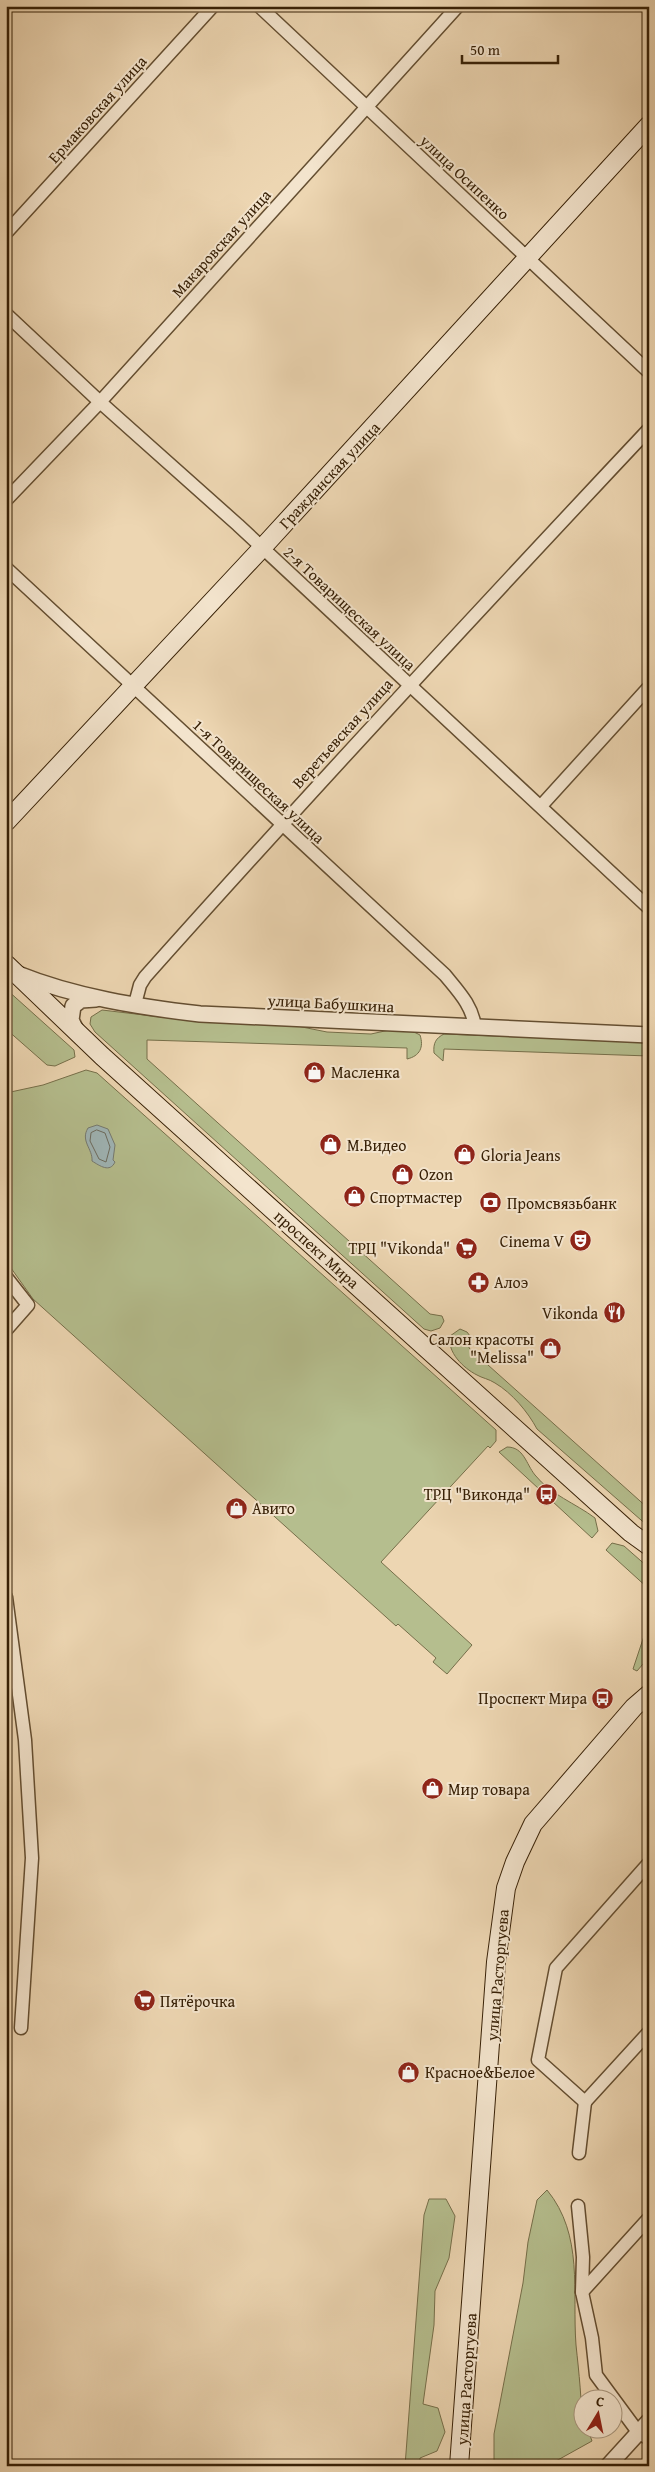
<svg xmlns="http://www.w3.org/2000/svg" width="655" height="2472" viewBox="0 0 655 2472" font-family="'Gentium Book Plus',serif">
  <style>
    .green { fill: #b5be8e; stroke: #766f4a }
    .water { fill: #9fb6b8; stroke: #757a71 }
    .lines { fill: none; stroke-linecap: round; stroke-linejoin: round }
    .shore { stroke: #6b6b5f; stroke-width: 1 }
    .minor-casing { stroke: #644e31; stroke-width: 15 }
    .tertiary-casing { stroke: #644e31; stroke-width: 18 }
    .secondary-casing { stroke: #372006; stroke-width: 20 }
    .minor { stroke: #f3e4cd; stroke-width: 12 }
    .tertiary { stroke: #f3e4cd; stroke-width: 15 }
    .secondary { stroke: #f3e4cd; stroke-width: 18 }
    .labels { text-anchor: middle; stroke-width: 4; stroke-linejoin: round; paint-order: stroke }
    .street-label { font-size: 16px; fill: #372006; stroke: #f3e4cd }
    .poi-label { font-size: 16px; fill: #372006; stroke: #f3e4cd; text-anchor: start }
  </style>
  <rect width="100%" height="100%" fill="#edd6b2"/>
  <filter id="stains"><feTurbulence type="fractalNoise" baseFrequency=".004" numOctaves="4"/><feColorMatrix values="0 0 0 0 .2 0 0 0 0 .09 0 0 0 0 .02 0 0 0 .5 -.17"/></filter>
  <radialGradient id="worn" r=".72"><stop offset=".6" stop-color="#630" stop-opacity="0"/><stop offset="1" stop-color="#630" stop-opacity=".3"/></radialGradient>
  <g class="green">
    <polygon points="6,989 74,1050 75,1057 55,1066 47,1065 6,1029"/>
    <path d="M102 1010 203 1022 292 1025 327 1032 371 1034 394 1029 412 1031 420 1035C424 1047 420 1056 407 1059V1048L147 1040V1059L430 1314 442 1316 444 1321 440 1328 431 1331 424 1329 95 1032 90 1024 91 1017Z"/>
    <path d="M444 1034 649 1042V1056L444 1049 443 1061 434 1053C433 1043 436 1038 444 1034Z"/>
    <polygon points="86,1070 97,1073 496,1430 496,1441 490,1448 488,1446 381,1562 472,1645 447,1674 433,1662 436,1658 398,1624 396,1626 33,1299 6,1261 6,1240 10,1235 6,1232 6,1093 43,1085"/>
    <path d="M460 1329 467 1332 470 1336 469 1348 649 1509V1527L537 1429C528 1412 512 1393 495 1383 489 1379 482 1378 477 1375 463 1368 447 1352 450 1336Z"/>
    <path d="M507 1447C524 1447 526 1464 535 1475 551 1495 575 1503 595 1518L598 1531 592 1538 499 1452Z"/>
    <polygon points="612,1543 624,1546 649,1568 649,1589 606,1550"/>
    <polygon points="649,1628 649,1657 637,1671 633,1669 646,1630"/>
    <path d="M6 1987C12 1998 13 2006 6 2017Z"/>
    <path d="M547 2190C584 2235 572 2292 576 2345 579 2373 582 2401 582 2430H588L592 2441 556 2461 541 2466H494V2434L523 2283 528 2242 537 2200Z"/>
    <polygon points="429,2199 446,2199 455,2216 449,2258 435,2291 434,2325 423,2404 438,2408 445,2432 437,2451 420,2458 420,2466 405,2466 424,2215"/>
  </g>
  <path class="water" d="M97 1125 108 1129 115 1145 113 1160 115 1162C110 1173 100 1166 92 1161 93 1149 80 1141 88 1128Z"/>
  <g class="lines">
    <polygon class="shore" points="97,1130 105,1133 110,1147 106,1162 99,1159 90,1141 91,1133"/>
    <defs>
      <g id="minor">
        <polyline points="259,6 649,372"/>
        <polyline points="6,233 213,6"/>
        <polyline points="6,314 100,402 238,525 649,908"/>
        <polyline points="6,500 100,402 458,6"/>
        <path d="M6 568 445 975C458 991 473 1006 475 1028"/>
        <polyline points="541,806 649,687"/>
        <path d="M135 1004 140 985 145 977C310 792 479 610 649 429"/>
        <polyline points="6,1277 28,1305 6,1330"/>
        <polyline points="6,1597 25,1740 32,1858 21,2028"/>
        <polyline points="585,2102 538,2060 556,1968 649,1863"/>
        <polyline points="585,2102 649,2032"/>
        <polyline points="579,2153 585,2102"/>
        <polyline points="578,2206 583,2257 582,2292 592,2338 596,2375 638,2432 649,2439"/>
        <polyline points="582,2292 649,2218"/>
      </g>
      <g id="tertiary">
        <path d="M18 974C75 997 139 1007 200 1014L649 1035"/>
        <polyline points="78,1034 71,1020 73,1006 81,1000 96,999"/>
        <polyline points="608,2466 649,2421"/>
      </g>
      <g id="secondary">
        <polyline points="6,822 262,548 649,125"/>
        <polyline points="6,964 102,1056 631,1533 649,1546"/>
        <polyline points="459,2466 496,1962 506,1888 515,1862 533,1824 634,1707 649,1694"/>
      </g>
    </defs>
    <use href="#minor" class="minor-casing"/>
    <use href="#tertiary" class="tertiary-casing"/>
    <use href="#secondary" class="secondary-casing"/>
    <use href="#minor" class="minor"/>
    <use href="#tertiary" class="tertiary"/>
    <use href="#secondary" class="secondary"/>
  </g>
  <defs>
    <symbol id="shop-disc" viewBox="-11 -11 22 22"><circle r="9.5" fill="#8f2418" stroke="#f3e4cd"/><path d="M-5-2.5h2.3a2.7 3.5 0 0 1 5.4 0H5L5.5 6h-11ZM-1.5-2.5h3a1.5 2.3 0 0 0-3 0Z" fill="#fff"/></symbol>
    <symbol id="bank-disc" viewBox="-11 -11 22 22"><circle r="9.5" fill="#8f2418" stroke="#f3e4cd"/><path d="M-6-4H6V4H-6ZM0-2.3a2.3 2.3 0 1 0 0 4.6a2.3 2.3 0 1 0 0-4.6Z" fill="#fff"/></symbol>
    <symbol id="theatre-disc" viewBox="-11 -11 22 22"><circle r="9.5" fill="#8f2418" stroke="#f3e4cd"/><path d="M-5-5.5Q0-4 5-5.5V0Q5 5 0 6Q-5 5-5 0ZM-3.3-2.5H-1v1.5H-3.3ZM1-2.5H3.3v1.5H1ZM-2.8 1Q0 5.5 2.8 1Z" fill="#fff"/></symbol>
    <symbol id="supermarket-disc" viewBox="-11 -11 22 22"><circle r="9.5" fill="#8f2418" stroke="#f3e4cd"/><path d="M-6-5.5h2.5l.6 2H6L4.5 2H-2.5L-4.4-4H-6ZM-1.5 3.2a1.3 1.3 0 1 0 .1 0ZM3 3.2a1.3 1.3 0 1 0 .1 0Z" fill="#fff"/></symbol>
    <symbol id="pharmacy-disc" viewBox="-11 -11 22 22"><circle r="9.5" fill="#8f2418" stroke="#f3e4cd"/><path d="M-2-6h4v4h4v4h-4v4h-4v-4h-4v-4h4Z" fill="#fff"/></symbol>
    <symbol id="restaurant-disc" viewBox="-11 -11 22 22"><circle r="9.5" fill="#8f2418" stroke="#f3e4cd"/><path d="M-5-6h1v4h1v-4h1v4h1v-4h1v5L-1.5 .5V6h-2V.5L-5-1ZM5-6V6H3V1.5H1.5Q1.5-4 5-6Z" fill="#fff"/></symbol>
    <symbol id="bus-disc" viewBox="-11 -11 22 22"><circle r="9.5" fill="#8f2418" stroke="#f3e4cd"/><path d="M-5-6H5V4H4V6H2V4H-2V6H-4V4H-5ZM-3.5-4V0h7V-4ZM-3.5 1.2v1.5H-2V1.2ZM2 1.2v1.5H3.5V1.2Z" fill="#fff"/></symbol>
  </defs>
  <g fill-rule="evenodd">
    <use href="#shop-disc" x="302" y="1060" width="25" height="25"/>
    <use href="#shop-disc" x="318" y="1132" width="25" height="25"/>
    <use href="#shop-disc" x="452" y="1142" width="25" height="25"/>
    <use href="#shop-disc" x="390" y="1162" width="25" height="25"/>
    <use href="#shop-disc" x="342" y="1184" width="25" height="25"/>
    <use href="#bank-disc" x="478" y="1190" width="25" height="25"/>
    <use href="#theatre-disc" x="568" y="1228" width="25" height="25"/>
    <use href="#supermarket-disc" x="454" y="1236" width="25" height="25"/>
    <use href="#pharmacy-disc" x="466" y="1270" width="25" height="25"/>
    <use href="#restaurant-disc" x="602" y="1300" width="25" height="25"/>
    <use href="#shop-disc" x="538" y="1336" width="25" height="25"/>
    <use href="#bus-disc" x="534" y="1482" width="25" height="25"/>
    <use href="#shop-disc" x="224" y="1496" width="25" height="25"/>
    <use href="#bus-disc" x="590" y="1686" width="25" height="25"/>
    <use href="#shop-disc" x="420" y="1776" width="25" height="25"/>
    <use href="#supermarket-disc" x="132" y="1988" width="25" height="25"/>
    <use href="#shop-disc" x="396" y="2060" width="25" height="25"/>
  </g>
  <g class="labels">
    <g class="street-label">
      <text transform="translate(97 109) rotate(-48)" y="6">Ермаковская улица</text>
      <text transform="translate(465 177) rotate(43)" y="6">улица Осипенко</text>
      <text transform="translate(221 243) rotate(-48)" y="6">Макаровская улица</text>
      <text transform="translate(329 475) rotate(-47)" y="6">Гражданская улица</text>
      <text transform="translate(350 608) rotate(43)" y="6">2-я Товарищеская улица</text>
      <text transform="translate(342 733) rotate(-48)" y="6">Веретьевская улица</text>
      <text transform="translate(259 781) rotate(43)" y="6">1-я Товарищеская улица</text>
      <text transform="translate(331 1003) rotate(3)" y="6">улица Бабушкина</text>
      <text transform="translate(317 1249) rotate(42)" y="6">проспект Мира</text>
      <text transform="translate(497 1975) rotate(-85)" y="6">улица Расторгуева</text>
      <text transform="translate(466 2379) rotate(-86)" y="6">улица Расторгуева</text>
    </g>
    <g class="poi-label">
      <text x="331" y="1078">Масленка</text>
      <text x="347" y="1151">М.Видео</text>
      <text x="481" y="1161">Gloria Jeans</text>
      <text x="419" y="1180">Ozon</text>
      <text x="370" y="1203">Спортмастер</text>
      <text x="507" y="1209">Промсвязьбанк</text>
      <text x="564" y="1247" text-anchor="end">Cinema V</text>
      <text x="450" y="1254" text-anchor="end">ТРЦ "Vikonda"</text>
      <text x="494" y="1288">Алоэ</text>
      <text x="598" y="1319" text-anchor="end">Vikonda</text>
      <text x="534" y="1345" text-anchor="end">Салон красоты<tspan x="534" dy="18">"Melissa"</tspan></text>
      <text x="530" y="1500" text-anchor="end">ТРЦ "Виконда"</text>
      <text x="252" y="1514">Авито</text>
      <text x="587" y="1704" text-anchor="end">Проспект Мира</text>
      <text x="448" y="1795">Мир товара</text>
      <text x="160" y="2007">Пятёрочка</text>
      <text x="425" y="2078">Красное&amp;Белое</text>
    </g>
  </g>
  <rect width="655" height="2472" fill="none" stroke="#edd6b2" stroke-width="25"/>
  <rect x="8" y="8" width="640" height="2457" fill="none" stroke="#372006" stroke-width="2.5"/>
  <rect x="12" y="12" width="630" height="2447" fill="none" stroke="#372006"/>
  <g transform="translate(598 2414) rotate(10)"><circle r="24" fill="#f3e4cd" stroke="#a8967d"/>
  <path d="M0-4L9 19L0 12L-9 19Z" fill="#8f2418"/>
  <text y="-8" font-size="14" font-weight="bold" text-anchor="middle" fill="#372006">С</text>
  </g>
  <path d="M462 55v8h96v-8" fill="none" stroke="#372006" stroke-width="2.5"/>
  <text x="470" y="55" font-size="15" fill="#372006" stroke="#f3e4cd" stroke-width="4" paint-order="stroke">50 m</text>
  <rect width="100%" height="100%" filter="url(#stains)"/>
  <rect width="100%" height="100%" fill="url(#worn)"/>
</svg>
